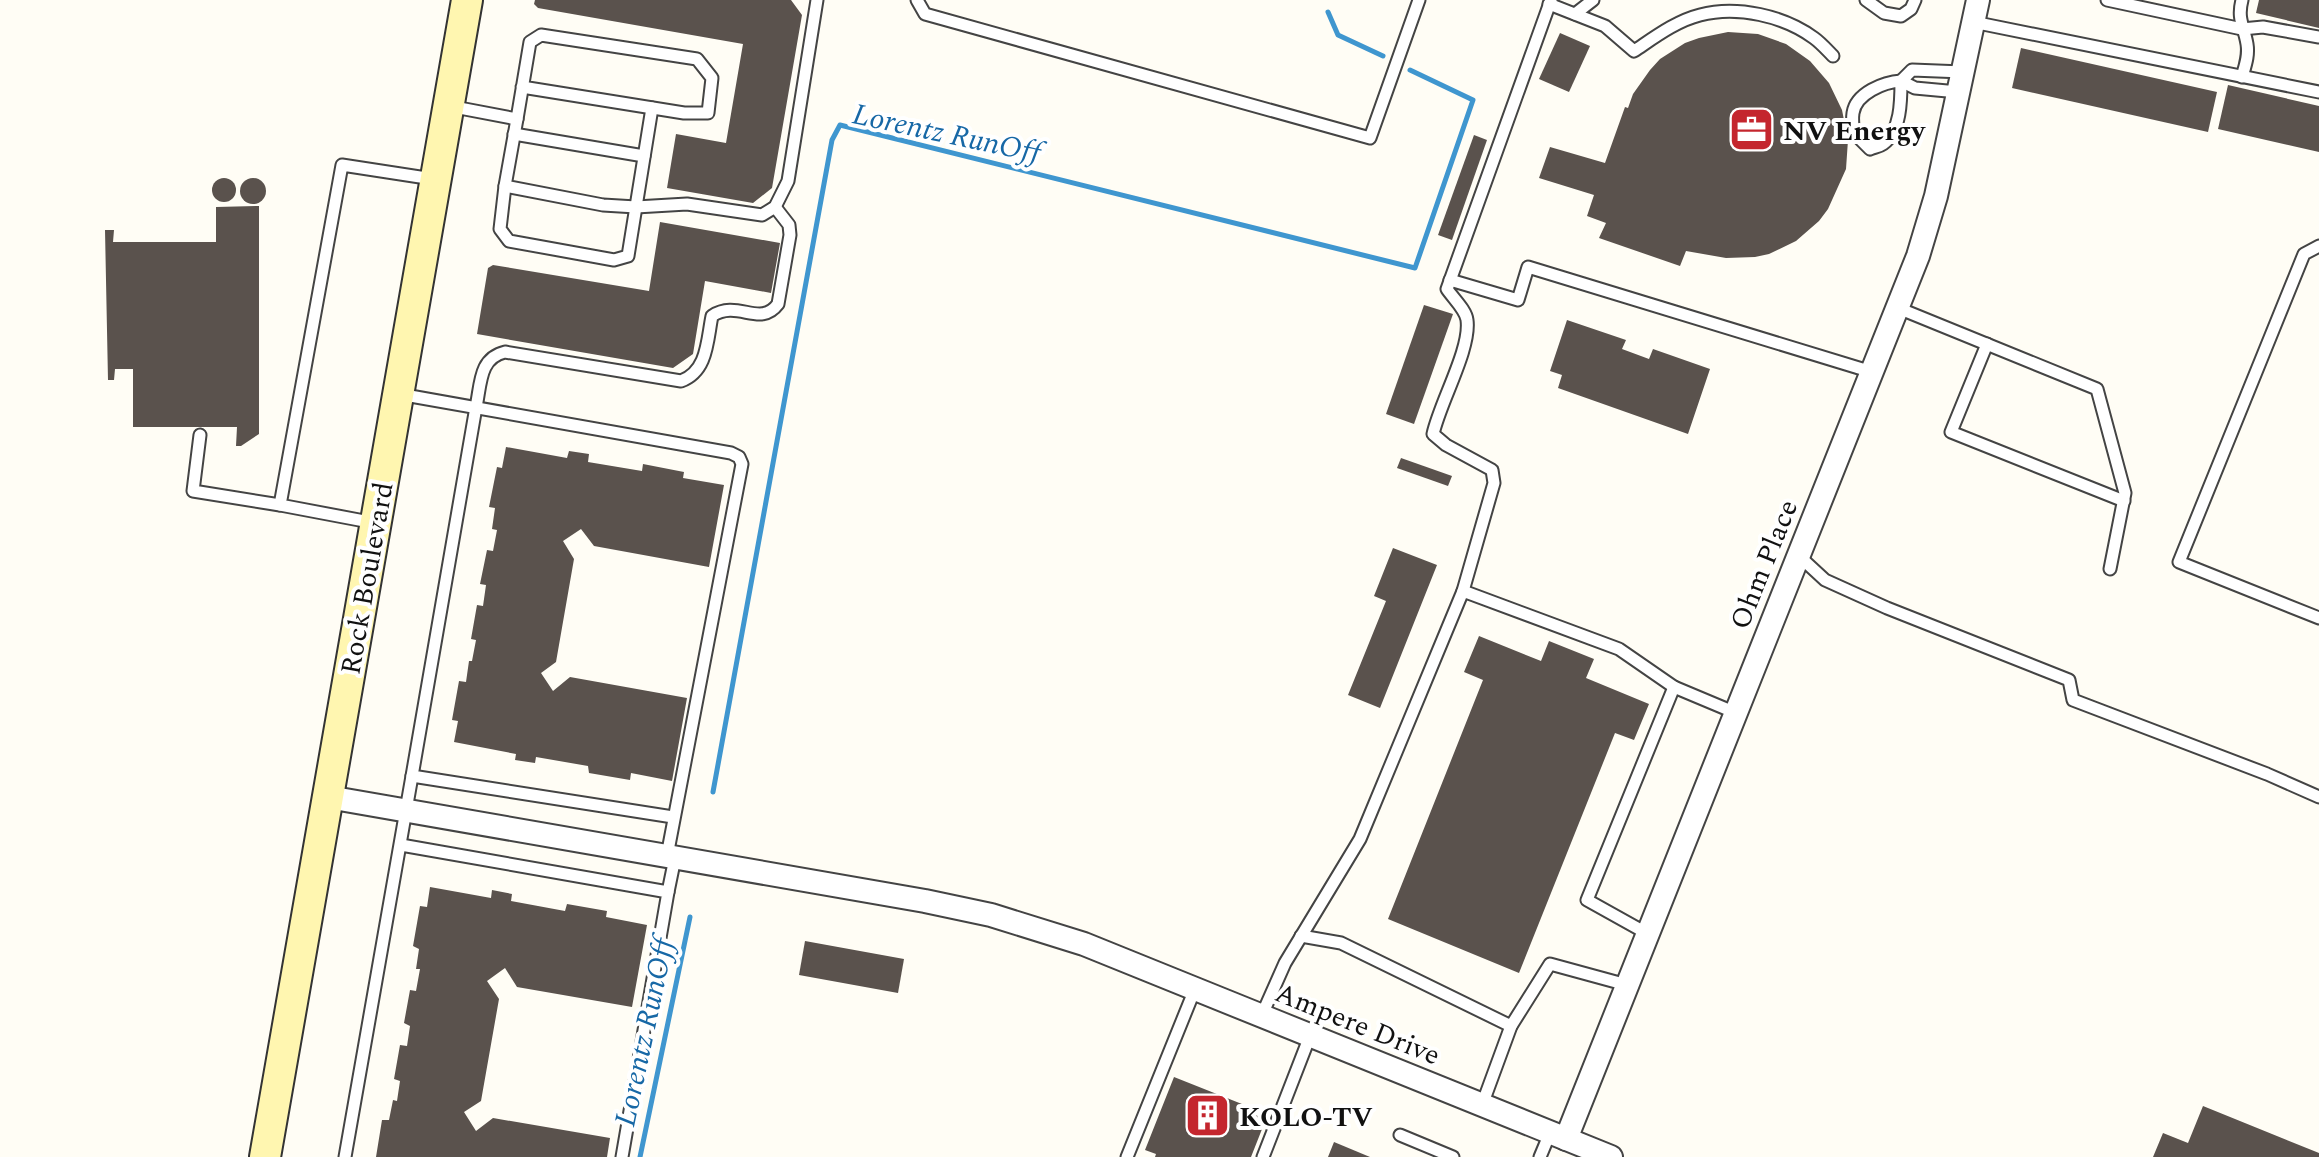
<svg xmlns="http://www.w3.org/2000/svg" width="2319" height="1157" viewBox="0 0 2319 1157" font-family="Spectral,serif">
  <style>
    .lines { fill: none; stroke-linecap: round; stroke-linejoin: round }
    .stream { stroke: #3f96cf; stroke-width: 5 }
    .building { fill: #5a524d }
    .service-casing { stroke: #444; stroke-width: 15 }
    .minor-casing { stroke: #444; stroke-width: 26 }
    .secondary-casing { stroke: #333; stroke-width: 34 }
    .service { stroke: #fff; stroke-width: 11 }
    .minor { stroke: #fff; stroke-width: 22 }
    .secondary { stroke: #fff6b0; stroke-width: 30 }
    .labels { text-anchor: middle; stroke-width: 8; stroke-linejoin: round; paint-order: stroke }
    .poi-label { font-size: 28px; font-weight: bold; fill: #111; stroke: #fff; text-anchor: start }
    .street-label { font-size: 28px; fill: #111; stroke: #fff }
    .water-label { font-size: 30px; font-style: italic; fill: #1768a6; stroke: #fff }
  </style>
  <rect width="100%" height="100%" fill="#fffdf5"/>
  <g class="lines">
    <g class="stream">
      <polyline points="1328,12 1338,35 1383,56"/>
      <polyline points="713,792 832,140 840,125 1415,268 1473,100 1410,70"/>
      <polyline points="640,1157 690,917"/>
    </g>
  </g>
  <g class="building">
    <polygon points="535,0 791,0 802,15 772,188 753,203 667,188 676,134 726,143 743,44 538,8 534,4"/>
    <polygon points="2259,0 2319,0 2319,28 2256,13"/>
    <polygon points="1728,32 1758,34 1786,44 1810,61 1829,83 1842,110 1848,140 1846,169 1828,209 1819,221 1796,241 1769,254 1755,257 1726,258 1686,251 1680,266 1599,238 1606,223 1587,216 1594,195 1539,178 1550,147 1605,163 1625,107 1628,108 1633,94 1650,70 1660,59 1685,43 1699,38"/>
    <polygon points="1560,33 1590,46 1569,92 1539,79"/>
    <polygon points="2021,48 2217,92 2208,132 2012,88"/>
    <polygon points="2228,85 2319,106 2319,152 2218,129"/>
    <polygon points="1474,135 1487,140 1452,240 1438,235"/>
    <circle cx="224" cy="190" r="12"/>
    <circle cx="253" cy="191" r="13"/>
    <polygon points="259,206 259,434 241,446 236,446 237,427 133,427 133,369 115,369 114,380 108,380 105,230 114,230 113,242 216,242 216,207"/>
    <polygon points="660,222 780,243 771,293 705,281 693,354 673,368 477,334 488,268 493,265 649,291"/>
    <polygon points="1424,305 1453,314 1414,424 1386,414"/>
    <polygon points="1567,320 1626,340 1622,349 1649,359 1653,349 1710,369 1688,434 1558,388 1562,375 1550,371"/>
    <polygon points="506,447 567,458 569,451 589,454 588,462 642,471 643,464 684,472 683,478 724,485 709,567 594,546 581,529 563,541 574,559 556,662 541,673 553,691 570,677 687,698 672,781 631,773 630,780 589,773 588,766 536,757 535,763 515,760 516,754 454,742 458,721 452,720 459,681 466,682 469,661 472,661 476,640 471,639 477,605 483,606 486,585 480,584 487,550 493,551 497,530 492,529 495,508 489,507 497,467 502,468"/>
    <polygon points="1401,458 1452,476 1448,486 1397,468"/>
    <polygon points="1393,548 1437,565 1380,708 1348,695 1386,601 1374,596"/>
    <polygon points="1479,636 1541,661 1549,641 1594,659 1586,678 1649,704 1634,740 1615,733 1519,973 1388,919 1483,680 1464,672"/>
    <polygon points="430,887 491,898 492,890 512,894 511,901 565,911 567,904 607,911 606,917 647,925 632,1007 517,987 505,968 487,981 499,999 481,1101 464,1112 476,1131 493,1118 610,1138 607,1157 376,1157 382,1120 389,1120 393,1100 397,1101 400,1081 394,1079 400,1045 407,1046 410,1026 404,1023 410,990 416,991 420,969 416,969 419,949 413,946 420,906 427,907"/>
    <polygon points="805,941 904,959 898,993 799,975"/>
    <polygon points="1174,1077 1252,1108 1250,1113 1266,1119 1251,1157 1155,1157 1156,1154 1145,1150"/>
    <polygon points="2203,1106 2319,1153 2319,1157 2153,1157 2163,1133 2188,1143"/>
    <polygon points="1334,1142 1370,1157 1328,1157"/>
  </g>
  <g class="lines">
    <defs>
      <g id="service">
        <polyline points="917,0 925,14 1370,138 1419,0"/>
        <polyline points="1866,0 1884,13 1901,16 1911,9 1915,0"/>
        <polyline points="2107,0 2242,29 2263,27 2319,37"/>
        <path d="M2242 0C2237 19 2244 26 2247 44 2249 56 2245 66 2242 77"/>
        <path d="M1549 4 1605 26 1634 51C1655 37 1676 21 1700 15 1737 5 1784 16 1814 38 1821 43 1827 50 1833 56"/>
        <polyline points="1575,14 1593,0"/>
        <polyline points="1973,22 2319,92"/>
        <path d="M1901 81C1901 101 1901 131 1883 144 1879 147 1874 147 1870 149L1854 133C1853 127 1852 119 1853 113 1856 93 1884 82 1901 81Z"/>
        <polyline points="1958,92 1915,88 1901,81 1912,70 1963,72"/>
        <polyline points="449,106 517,119 505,186 603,205 636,207 687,204 762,215 775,207 788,181 817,0"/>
        <polyline points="517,119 530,42 541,35 697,59 712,78 708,113 684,113 522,87"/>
        <polyline points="514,134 644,156"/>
        <polyline points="505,186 500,229 509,241 614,260 628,256 652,108"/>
        <polyline points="2319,246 2304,254 2179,562 2319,618"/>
        <polyline points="1450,280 1518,300 1528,267 1872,372"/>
        <polyline points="1898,308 2097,389 2125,493 2110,569"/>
        <polyline points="1987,344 1951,432 2124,501"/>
        <polyline points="399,394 731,453 739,457 742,464 667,856"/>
        <polyline points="200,435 193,491 280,505"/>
        <polyline points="375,523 280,505 342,165 433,179"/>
        <polyline points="1799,556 1825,580 1887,608 2069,680 2073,700 2267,774 2319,797"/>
        <path d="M1463 591 1494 483 1492 470 1446 445 1433 434C1440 402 1471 349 1467 320 1466 310 1453 298 1447 289L1551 0"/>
        <path d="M673 817 412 776 476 407C481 384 479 358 505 352L681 381C708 371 707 340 712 316 738 299 760 328 778 304L790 235 789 225 775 207"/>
        <polyline points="401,845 668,892 622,1157"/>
        <polyline points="668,892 675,858"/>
        <polyline points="1648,934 1587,900 1674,687 1736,713"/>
        <polyline points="1301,936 1341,943 1511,1026"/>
        <polyline points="1261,1017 1285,963 1360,839 1463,591 1619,649 1674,687"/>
        <polyline points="1482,1105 1511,1026 1550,964 1627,985"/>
        <polyline points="1400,1135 1453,1157"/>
        <polyline points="345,1157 412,776"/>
        <polyline points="1127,1157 1195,989"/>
        <polyline points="1263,1157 1310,1036"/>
        <polyline points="1540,1157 1550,1133"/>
      </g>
      <g id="minor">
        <polyline points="328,797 925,901 991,915 1084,944 1611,1157"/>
        <polyline points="1566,1139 1918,256 1936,196 1978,0"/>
      </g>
      <polyline id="secondary" points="265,1157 467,0"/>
    </defs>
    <use href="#service" class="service-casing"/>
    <use href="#minor" class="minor-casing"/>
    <use href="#secondary" class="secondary-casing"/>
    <use href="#service" class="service"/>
    <use href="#minor" class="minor"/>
    <use href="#secondary" class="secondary"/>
  </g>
  <defs>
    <symbol id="office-square" viewBox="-11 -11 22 22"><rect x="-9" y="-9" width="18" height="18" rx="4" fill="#c4262e" stroke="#fff"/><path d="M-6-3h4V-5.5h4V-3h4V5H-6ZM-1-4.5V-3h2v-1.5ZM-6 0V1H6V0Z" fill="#fff"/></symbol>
    <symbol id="building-square" viewBox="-11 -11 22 22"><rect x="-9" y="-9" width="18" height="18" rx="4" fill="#c4262e" stroke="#fff"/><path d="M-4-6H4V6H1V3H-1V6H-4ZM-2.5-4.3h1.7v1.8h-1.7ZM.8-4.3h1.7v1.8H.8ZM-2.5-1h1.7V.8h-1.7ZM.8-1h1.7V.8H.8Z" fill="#fff"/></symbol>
  </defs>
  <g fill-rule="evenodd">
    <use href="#office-square" x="1726" y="104" width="51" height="51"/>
    <use href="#building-square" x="1182" y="1090" width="51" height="51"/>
  </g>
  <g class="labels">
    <g class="poi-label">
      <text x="1783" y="140">NV Energy</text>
      <text x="1239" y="1126">KOLO-TV</text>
    </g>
    <g class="street-label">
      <text transform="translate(1763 564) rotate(-68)" y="10">Ohm Place</text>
      <text transform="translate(366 578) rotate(-80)" y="10">Rock Boulevard</text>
      <text transform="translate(1358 1023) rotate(22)" y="10">Ampere Drive</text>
    </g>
    <g class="water-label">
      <text transform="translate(947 133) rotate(12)" y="10">Lorentz RunOff</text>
      <text transform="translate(644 1032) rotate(-78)" y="10">Lorentz RunOff</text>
    </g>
  </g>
</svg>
